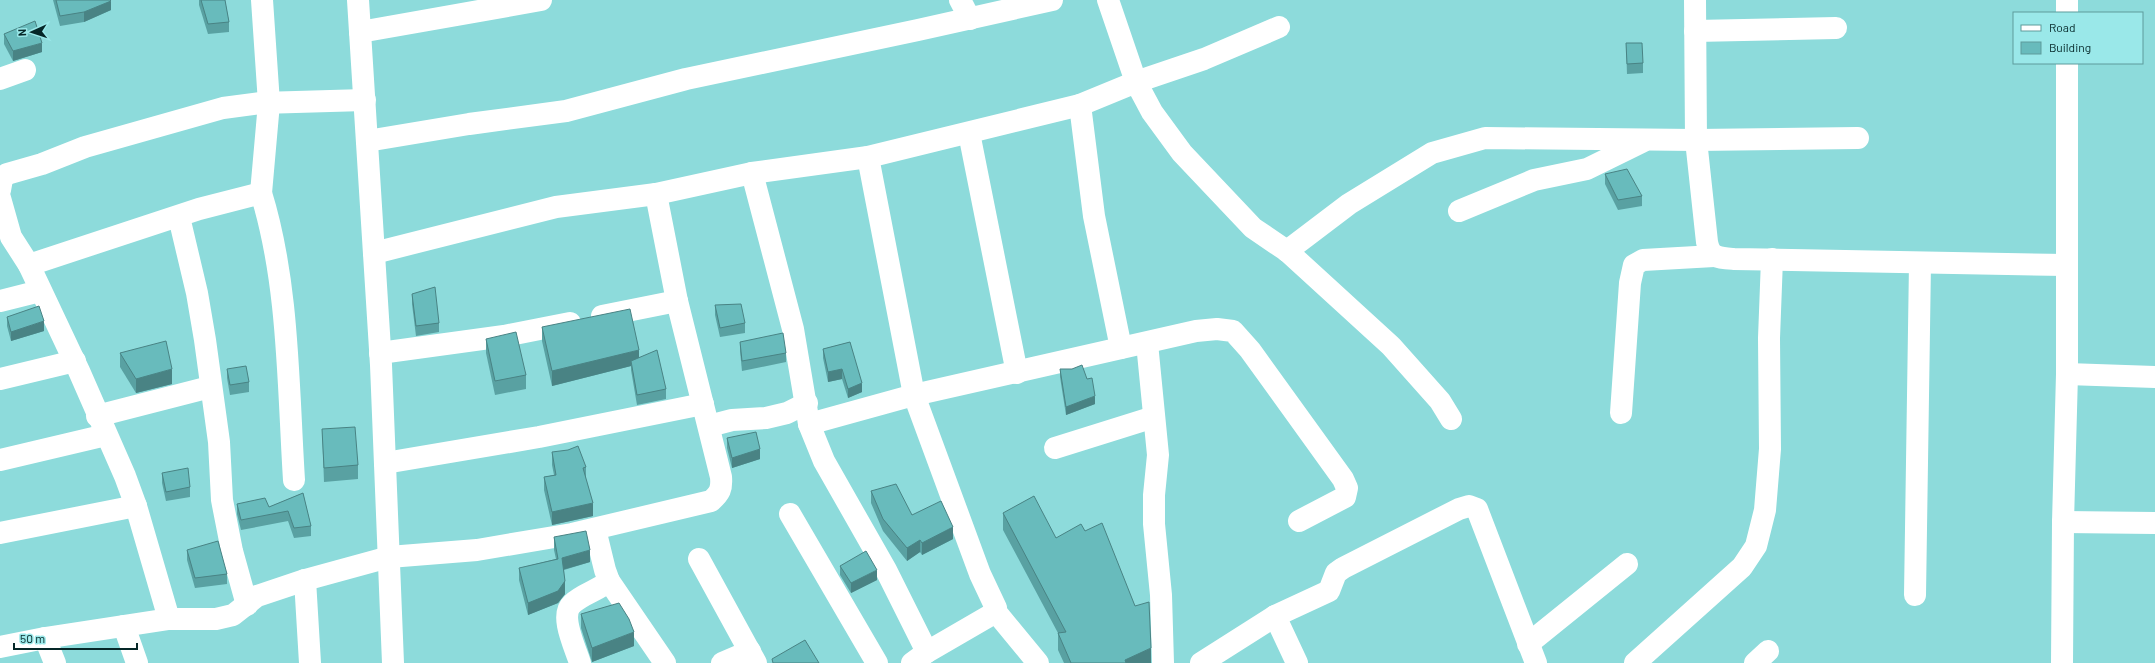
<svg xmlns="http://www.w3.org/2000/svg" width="2155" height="663" viewBox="0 0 2155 663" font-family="Barlow,sans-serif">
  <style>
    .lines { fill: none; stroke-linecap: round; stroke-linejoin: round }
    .minor { stroke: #fff; stroke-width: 22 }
    .wall { fill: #59a1a2 }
    .shaded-wall { fill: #498384 }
    .building { fill: #68bbbc; stroke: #498384 }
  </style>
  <rect width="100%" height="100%" fill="#8ddbdb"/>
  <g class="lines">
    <g class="minor">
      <polyline points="358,0 381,365 393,663"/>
      <polyline points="960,0 970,19"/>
      <polyline points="1108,0 1136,82 1152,112 1182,153 1253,228 1287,251 1391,346 1440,401 1451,419"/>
      <path d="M1695 0 1696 140 1707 242C1710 258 1719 258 1734 259L2066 265"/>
      <polyline points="2067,0 2067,13"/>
      <polyline points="1695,31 1836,28"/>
      <polyline points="360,32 541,0"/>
      <polyline points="0,79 25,70"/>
      <polyline points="1080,105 1094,216 1121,348"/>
      <polyline points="969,133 1017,373"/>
      <polyline points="367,141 469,124 566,111 686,79 918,30 1052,0"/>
      <polyline points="868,157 914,395 980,574 996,608 996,612 927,652"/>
      <polyline points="752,173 793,329 809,424 824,461 886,570 927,652 912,663"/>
      <polyline points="0,190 2,179 7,174 42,164 85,147 223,108 261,103 365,100"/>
      <polyline points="261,193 269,103 262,0"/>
      <polyline points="0,198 11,237 29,265 79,371 125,476 136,506 169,619"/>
      <polyline points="1459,211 1534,180 1587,169 1642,142"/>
      <polyline points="179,217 197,293 205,340 219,442 222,500 232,551 247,605"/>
      <polyline points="1287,251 1349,204 1432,153 1485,138 1696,140 1858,138"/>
      <polyline points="374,253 556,207 656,194 752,173 868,157 1080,105 1136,82 1204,59 1279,27"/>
      <path d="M29 265 199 209 261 193C289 283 288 386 294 480"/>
      <polyline points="0,301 40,291"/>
      <polyline points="602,316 677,301"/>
      <polyline points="1147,343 1158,455 1154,495 1154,524 1161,595 1163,663"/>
      <polyline points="380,353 504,336 570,323"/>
      <polyline points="2067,374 2155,377"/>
      <polyline points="0,379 75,361"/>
      <polyline points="1621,413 1630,283 1634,265 1643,260 1714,256"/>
      <polyline points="97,416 210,387"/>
      <polyline points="809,424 914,395 1196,331 1217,329 1233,331 1250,350 1343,479 1347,488 1345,497 1299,521"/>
      <polyline points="709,426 732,420 766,418 787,413 807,403"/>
      <polyline points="1055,448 1154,417"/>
      <polyline points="0,460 106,435"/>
      <polyline points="385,463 539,437 703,404"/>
      <polyline points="790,514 877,663"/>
      <polyline points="2063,522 2155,523"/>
      <polyline points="0,533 136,506"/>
      <polyline points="699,559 756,663"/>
      <polyline points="305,580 310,663"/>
      <polyline points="609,581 665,663"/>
      <polyline points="1915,595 1920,263"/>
      <polyline points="996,612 1038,663"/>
      <polyline points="1275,616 1297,663"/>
      <polyline points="124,626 137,663"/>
      <polyline points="45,638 55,663"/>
      <polyline points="1528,644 1627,564"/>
      <path d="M0 647 45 638 169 619H216L233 615 257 596 305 580 389 557 477 550 572 534 711 501C720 493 722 489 721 477L677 301 656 194"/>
      <path d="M580 663C576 649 559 616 572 604 582 594 599 590 609 581L605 570 595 529"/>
      <polyline points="722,663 750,651"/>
      <polyline points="1201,663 1275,616 1329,591 1336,573 1343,568 1459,509 1469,506 1477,509 1536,663"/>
      <polyline points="1635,663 1742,567 1756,546 1765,510 1770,449 1769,338 1772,259"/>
      <polyline points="1755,663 1768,651"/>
      <polyline points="2062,663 2063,522 2067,374 2067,63"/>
    </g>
  </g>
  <g class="wall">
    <polygon points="53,0 110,0 111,10 84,22 60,26"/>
    <polygon points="199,0 225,0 229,22 229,32 208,34 199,5"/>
    <polygon points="4,34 42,52 13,61 4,44"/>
    <polygon points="1626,43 1643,63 1643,73 1627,74"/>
    <polygon points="1605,174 1642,196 1642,206 1618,210 1605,184"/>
    <polygon points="412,294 439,323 439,332 416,336 412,304"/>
    <polygon points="715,305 745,323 745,333 720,337 715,315"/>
    <polygon points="7,317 44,331 11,341 7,326"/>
    <polygon points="542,327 639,357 666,389 666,399 637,405 631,370 631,366 552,386 542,341"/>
    <polygon points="486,339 526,375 526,389 495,395 486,353"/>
    <polygon points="740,342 786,353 786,362 742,371 740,351"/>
    <polygon points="850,342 862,392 848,398 842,379 828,382 823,358 823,349"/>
    <polygon points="120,353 172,384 136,393 120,367"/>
    <polygon points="227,369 249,382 249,392 230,395 227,378"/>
    <polygon points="1060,369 1095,404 1066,415 1060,377"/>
    <polygon points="322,429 358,465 358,479 324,482"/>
    <polygon points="727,438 760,459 732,468 727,448"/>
    <polygon points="552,452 586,467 586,480 593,516 552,525 544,490 544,477 554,475 552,465"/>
    <polygon points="162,473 190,487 190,497 166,501 162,483"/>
    <polygon points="871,491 953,539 922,555 920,552 907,561 883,531 871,503"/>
    <polygon points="303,493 311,526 311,536 294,538 288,521 241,530 237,514 237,504 269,507"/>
    <polygon points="1003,513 1056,538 1151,663 1064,663 1058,650 1058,633 1003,530"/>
    <polygon points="554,537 590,562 564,570 565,594 558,603 528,615 519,580 519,568 556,559 554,550"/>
    <polygon points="187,550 227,574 227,584 195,588 187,560"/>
    <polygon points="840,566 877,580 851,593 840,575"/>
    <polygon points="581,614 634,646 592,662 581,628"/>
  </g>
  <g class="shaded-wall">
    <polygon points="111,1 111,10 84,22 84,12"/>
    <polygon points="42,43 42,52 13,61 13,51"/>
    <polygon points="44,321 44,331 11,341 11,332"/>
    <polygon points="639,350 639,365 631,361 631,366 552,386 552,371"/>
    <polygon points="172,369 172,384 136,393 136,379"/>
    <polygon points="842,369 842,379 828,382 828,372"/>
    <polygon points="862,383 862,392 848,398 848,389"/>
    <polygon points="1095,396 1095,404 1066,415 1066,407"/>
    <polygon points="760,449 760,459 732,468 732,458"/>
    <polygon points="593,503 593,516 552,525 552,512"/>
    <polygon points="953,527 953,539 922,555 922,543"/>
    <polygon points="920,540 920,552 907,561 907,548"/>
    <polygon points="590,550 590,562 562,570 562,558"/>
    <polygon points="877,570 877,580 851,593 851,583"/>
    <polygon points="565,581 565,594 558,603 528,615 528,603"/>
    <polygon points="634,632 634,646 592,662 592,648"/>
    <polygon points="1151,648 1151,663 1125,663 1125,660"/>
  </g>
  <g class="building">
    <polygon points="56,0 110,0 111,1 84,12 60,16"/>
    <polygon points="201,0 225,0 229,22 208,24"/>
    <polygon points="35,21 42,43 13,51 4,34"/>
    <polygon points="1626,43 1642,43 1643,63 1627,64"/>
    <polygon points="1627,169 1642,196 1618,200 1605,174"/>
    <polygon points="435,287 439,323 416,326 412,294"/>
    <polygon points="741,304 745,323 720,328 715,305"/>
    <polygon points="39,306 44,321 11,332 7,317"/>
    <polygon points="630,309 639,350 552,371 542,327"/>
    <polygon points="516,332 526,375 495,381 486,339"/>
    <polygon points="783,333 786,353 742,361 740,342"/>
    <polygon points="166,341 172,369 136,379 120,353"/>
    <polygon points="850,342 862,383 848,389 842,369 828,372 823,349"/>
    <polygon points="657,350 666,389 637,395 631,361"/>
    <polygon points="1082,365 1087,379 1092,378 1095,396 1066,407 1060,369 1072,369"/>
    <polygon points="246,366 249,382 230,385 227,369"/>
    <polygon points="355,427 358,465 324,468 322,429"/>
    <polygon points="756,432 760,449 732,458 727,438"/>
    <polygon points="578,446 586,467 583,468 593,503 552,512 544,477 556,475 552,452 568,450"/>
    <polygon points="188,468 190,487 166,492 162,473"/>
    <polygon points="896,484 912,515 941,501 953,527 922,543 920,540 907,548 883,519 871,491"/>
    <polygon points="303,493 311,526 294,528 288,511 241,520 237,504 265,498 269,507"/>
    <polygon points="1034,496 1056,538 1081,524 1085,531 1102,523 1135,606 1149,602 1151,648 1125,660 1126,663 1071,663 1058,633 1066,632 1003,513"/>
    <polygon points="586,531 590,550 562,558 565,581 558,591 528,603 519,568 558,559 554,537"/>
    <polygon points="218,541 227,574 195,578 187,550"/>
    <polygon points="866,551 877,570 851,583 840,566"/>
    <polygon points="619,603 629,619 634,632 592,648 581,614"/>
    <polygon points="805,640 819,663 773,663 772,659"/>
  </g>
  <rect x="2013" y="12" width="130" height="52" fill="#9ae8e9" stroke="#5e9b9c"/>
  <rect x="2021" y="25" width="20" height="6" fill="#ffffff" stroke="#5e9b9c"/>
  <text x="2049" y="32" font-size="12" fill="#052728">Road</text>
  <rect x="2021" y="42" width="20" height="12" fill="#68bbbc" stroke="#5e9b9c"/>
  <text x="2049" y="52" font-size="12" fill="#052728">Building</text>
  <g transform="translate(32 32) rotate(267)" stroke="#9ae8e9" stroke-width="3" paint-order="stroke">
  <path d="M0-3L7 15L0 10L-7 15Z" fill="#052728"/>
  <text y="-6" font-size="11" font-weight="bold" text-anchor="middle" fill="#052728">N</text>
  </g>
  <path d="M14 643v6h123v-6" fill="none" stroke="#052728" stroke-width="2"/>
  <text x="20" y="643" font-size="12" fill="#052728" stroke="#9ae8e9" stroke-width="3" paint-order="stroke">50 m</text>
</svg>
